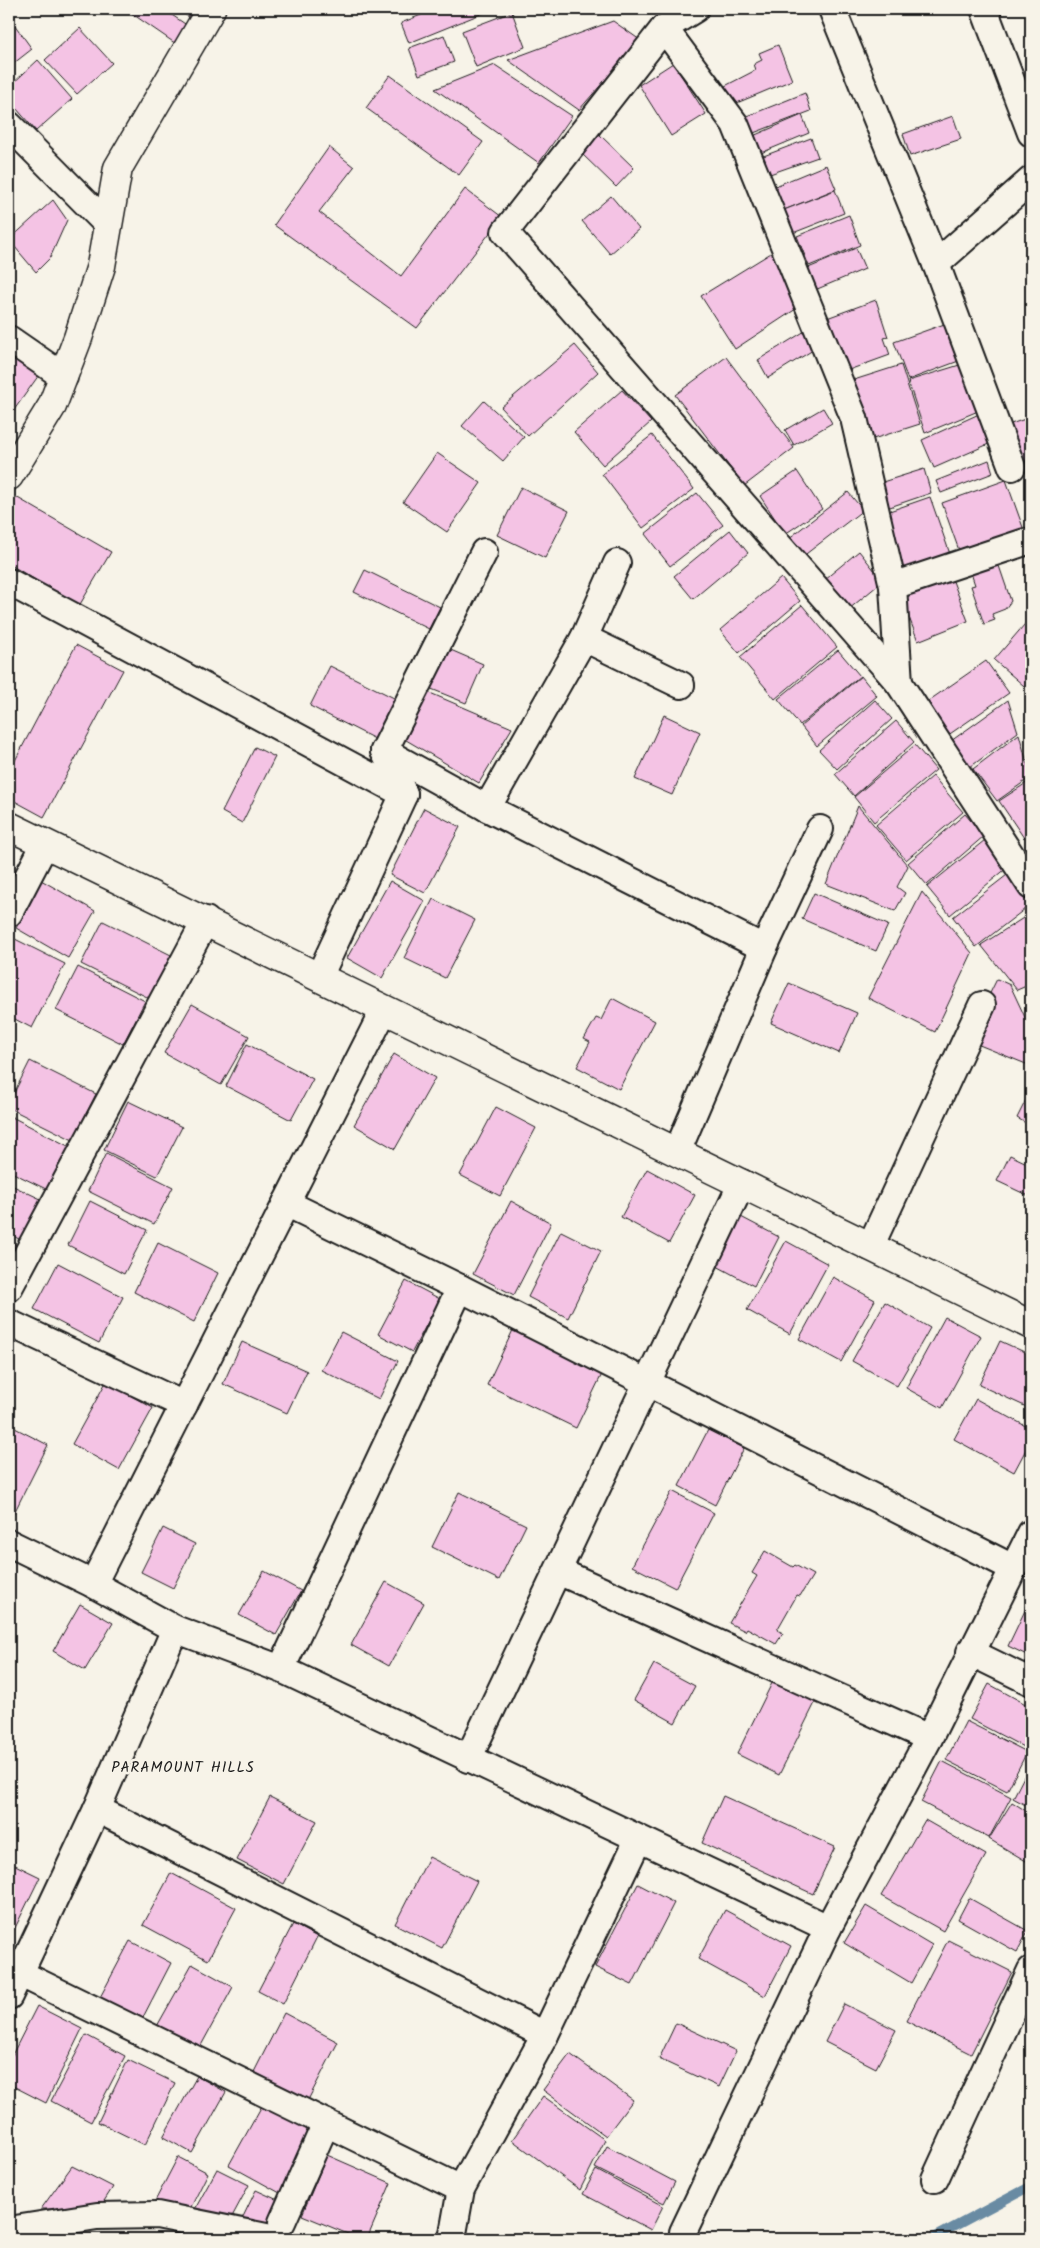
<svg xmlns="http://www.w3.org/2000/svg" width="1040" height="2248" viewBox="0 0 1040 2248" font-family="Kalam,sans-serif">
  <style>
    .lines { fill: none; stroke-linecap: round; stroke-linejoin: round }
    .stream { stroke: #698ba3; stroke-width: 9 }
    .building { fill: #f4c3e4; stroke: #1c1c1c }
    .street-casing { stroke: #1c1c1c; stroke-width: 30 }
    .secondary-casing { stroke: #1c1c1c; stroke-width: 31 }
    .street { stroke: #f7f3e8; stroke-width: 26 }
    .secondary { stroke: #f7f3e8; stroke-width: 28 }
    .labels { text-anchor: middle; stroke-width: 5; stroke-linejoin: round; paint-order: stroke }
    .neighbourhood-label { font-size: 15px; letter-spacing: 1px; fill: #1c1c1c; stroke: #f7f3e8 }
  </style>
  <rect width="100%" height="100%" fill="#f7f3e8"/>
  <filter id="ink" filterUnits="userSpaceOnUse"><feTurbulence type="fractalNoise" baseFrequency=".02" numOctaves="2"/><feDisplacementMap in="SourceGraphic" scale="10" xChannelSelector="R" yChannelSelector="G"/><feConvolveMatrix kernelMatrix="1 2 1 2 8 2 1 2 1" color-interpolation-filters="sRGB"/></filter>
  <g filter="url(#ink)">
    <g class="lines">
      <polyline class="stream" points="931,2239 1031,2186"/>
    </g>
    <g class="building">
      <polygon points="134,9 163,9 194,30 182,48 131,13"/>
      <polygon points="175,9 197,9 191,18"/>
      <polygon points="436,9 493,9 409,43 401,23"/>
      <polygon points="512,12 525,47 476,67 462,31"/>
      <polygon points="9,17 32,49 9,67"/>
      <polygon points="613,21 640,40 579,110 508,60"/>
      <polygon points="80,28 112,63 77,94 45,60"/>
      <polygon points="444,35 454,62 419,75 409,48"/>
      <polygon points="778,45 792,80 732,105 725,86 756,70 754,64 762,60 759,53"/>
      <polygon points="38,60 72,99 36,131 9,100 9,87"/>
      <polygon points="673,63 706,114 671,136 639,85"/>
      <polygon points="495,65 572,116 539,163 435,89"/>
      <polygon points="390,75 483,142 459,175 366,108"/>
      <polygon points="805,93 811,111 751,134 745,117"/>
      <polygon points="802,115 809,133 761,153 753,136"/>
      <polygon points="953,116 961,139 910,156 903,134"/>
      <polygon points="599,134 634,168 616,187 581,153"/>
      <polygon points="811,138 818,157 767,175 761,157"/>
      <polygon points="329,147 354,167 319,212 401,276 465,189 502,217 417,328 274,225"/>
      <polygon points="826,165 836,189 784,210 773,187"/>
      <polygon points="835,190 844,213 793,233 784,210"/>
      <polygon points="611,196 639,229 610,254 582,221"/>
      <polygon points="53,200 67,220 50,258 36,272 9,240"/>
      <polygon points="849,215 860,245 809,266 797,236"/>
      <polygon points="856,248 865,269 815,290 806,269"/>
      <polygon points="776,250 799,307 735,349 701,296"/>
      <polygon points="876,300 888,337 884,338 890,355 846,371 827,318"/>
      <polygon points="950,322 964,359 908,380 894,342"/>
      <polygon points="810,328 813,350 768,378 758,360"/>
      <polygon points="575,345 598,372 528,436 501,407"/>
      <polygon points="9,353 39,375 9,417"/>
      <polygon points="726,357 794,448 744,486 675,395"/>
      <polygon points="966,363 983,409 925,433 908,381"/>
      <polygon points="901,365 920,424 873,439 854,380"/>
      <polygon points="622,390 651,422 603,465 574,432"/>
      <polygon points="484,401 524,437 503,461 462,426"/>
      <polygon points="823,408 832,423 794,445 785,430"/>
      <polygon points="979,414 991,443 934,468 922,440"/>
      <polygon points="1031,417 1031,459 1021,463 1008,425"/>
      <polygon points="652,435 694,489 643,528 602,474"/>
      <polygon points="437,453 481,483 447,532 403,502"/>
      <polygon points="989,460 993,473 941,493 936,481"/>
      <polygon points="924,469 931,493 881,510 873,485"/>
      <polygon points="797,471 822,509 785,534 760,496"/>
      <polygon points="1006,480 1025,533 961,556 942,503"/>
      <polygon points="521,487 569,511 545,558 497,535"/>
      <polygon points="848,492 863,510 802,557 788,539"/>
      <polygon points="697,493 723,525 670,566 645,534"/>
      <polygon points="16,497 111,552 79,606 9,564 9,509"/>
      <polygon points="930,497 950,554 898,572 878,515"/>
      <polygon points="730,530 748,553 693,599 674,576"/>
      <polygon points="859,551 883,581 843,614 819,584"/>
      <polygon points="997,560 1011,601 1005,609 992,614 995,620 984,624 971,586 975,585 970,570"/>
      <polygon points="948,568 968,621 918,641 899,591"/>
      <polygon points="365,570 440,607 429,629 354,592"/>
      <polygon points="781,578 800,601 739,653 720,630"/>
      <polygon points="802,605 837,647 775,699 740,657"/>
      <polygon points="1031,617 1031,692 994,660"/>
      <polygon points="76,645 123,670 44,817 9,798 9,772"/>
      <polygon points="446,648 483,664 466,703 429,688"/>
      <polygon points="838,650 860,676 800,725 778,699"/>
      <polygon points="986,661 1009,693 944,738 921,706"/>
      <polygon points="330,666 396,699 375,739 310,706"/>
      <polygon points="861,676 877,696 817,746 801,726"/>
      <polygon points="423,690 512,728 479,783 401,737"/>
      <polygon points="875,700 892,719 837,769 819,750"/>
      <polygon points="1008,700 1018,732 970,767 951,741"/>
      <polygon points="664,715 700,732 672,795 635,779"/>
      <polygon points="896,721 914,742 854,796 835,774"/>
      <polygon points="1019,734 1031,777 997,801 973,769"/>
      <polygon points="915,745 936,770 874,822 854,797"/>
      <polygon points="255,747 275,757 242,823 222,812"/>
      <polygon points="933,776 963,812 906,860 876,825"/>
      <polygon points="1031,780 1031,833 1024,838 999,801"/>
      <polygon points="858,806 908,866 897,887 905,893 895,911 826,884"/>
      <polygon points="424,808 460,827 425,893 390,875"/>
      <polygon points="965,814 984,836 927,885 908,863"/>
      <polygon points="985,840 1007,868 950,915 927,887"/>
      <polygon points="1007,875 1030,905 976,947 953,917"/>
      <polygon points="34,876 95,911 68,958 16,928 24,914 20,911"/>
      <polygon points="390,881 425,901 382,978 347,958"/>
      <polygon points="922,892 972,953 935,1032 868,998"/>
      <polygon points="814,893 888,925 876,951 802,919"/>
      <polygon points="433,899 475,920 445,978 404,958"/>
      <polygon points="1031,913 1031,984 1017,990 981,945"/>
      <polygon points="103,921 171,955 149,998 81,964"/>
      <polygon points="9,936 65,964 32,1028 9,1016"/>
      <polygon points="78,967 145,1001 123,1044 56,1010"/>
      <polygon points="997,979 1010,985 1031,1030 1031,1066 967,1040"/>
      <polygon points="789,983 857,1013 839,1053 771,1023"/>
      <polygon points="612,998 655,1021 619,1089 577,1067 590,1042 584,1039 596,1018 601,1020"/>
      <polygon points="192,1004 249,1036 221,1085 164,1053"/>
      <polygon points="247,1044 313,1079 291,1120 226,1086"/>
      <polygon points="394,1054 435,1078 395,1149 354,1125"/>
      <polygon points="30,1061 96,1094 73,1140 9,1108 9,1103"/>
      <polygon points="1031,1090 1031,1126 1017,1118"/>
      <polygon points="128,1101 182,1127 157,1176 104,1150"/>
      <polygon points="496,1107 536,1128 500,1196 460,1175"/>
      <polygon points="10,1116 70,1147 48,1190 9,1171"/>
      <polygon points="106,1153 173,1187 154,1224 88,1191"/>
      <polygon points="1010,1155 1031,1165 1031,1197 997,1181"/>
      <polygon points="647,1169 695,1195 669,1243 621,1217"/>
      <polygon points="9,1184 45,1201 25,1242 9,1234"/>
      <polygon points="90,1201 147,1230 124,1274 68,1245"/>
      <polygon points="511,1201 551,1223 514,1295 473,1274"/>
      <polygon points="741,1217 779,1237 754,1286 715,1265"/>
      <polygon points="561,1231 601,1251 568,1318 528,1297"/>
      <polygon points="9,1241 22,1248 9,1275"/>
      <polygon points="786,1241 828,1264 790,1334 747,1310"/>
      <polygon points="158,1243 218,1273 194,1322 134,1292"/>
      <polygon points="58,1263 123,1297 99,1343 34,1309"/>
      <polygon points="833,1277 875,1300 841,1362 799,1339"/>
      <polygon points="406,1281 440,1299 412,1352 378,1334"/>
      <polygon points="885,1302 930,1328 897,1386 852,1361"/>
      <polygon points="945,1317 981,1336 942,1408 906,1388"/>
      <polygon points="513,1330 603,1372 576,1428 487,1385"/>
      <polygon points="341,1332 398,1361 379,1399 321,1370"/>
      <polygon points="1000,1341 1031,1355 1031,1409 979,1385"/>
      <polygon points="242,1342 307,1371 287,1413 223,1384"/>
      <polygon points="106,1382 153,1408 119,1470 72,1444"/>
      <polygon points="976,1399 1031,1429 1031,1440 1014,1472 954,1439"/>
      <polygon points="9,1425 48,1445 13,1515 9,1513"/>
      <polygon points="708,1430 744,1448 715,1505 679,1486"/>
      <polygon points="672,1491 714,1513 675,1588 632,1566"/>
      <polygon points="459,1492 526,1525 499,1580 432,1547"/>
      <polygon points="163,1528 195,1544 173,1588 141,1572"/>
      <polygon points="765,1551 793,1567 795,1565 813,1575 800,1596 797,1595 777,1630 783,1633 776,1644 747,1628 745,1631 729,1623 757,1576 752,1573"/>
      <polygon points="264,1571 301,1591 276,1635 239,1615"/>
      <polygon points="386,1582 424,1603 389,1666 351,1645"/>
      <polygon points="1031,1598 1031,1657 1008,1646"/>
      <polygon points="80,1604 113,1623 85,1670 53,1651"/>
      <polygon points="654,1664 695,1686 675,1723 634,1700"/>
      <polygon points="774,1679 816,1701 779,1775 737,1754"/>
      <polygon points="989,1684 1031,1707 1031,1751 970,1719"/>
      <polygon points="966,1721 1027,1752 1007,1791 946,1760"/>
      <polygon points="942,1761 1011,1797 989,1838 921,1802"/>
      <polygon points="1031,1763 1031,1808 1013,1798"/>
      <polygon points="723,1796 835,1847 813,1894 702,1843"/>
      <polygon points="270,1797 317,1821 284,1884 237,1860"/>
      <polygon points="1012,1802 1031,1814 1031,1864 989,1839"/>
      <polygon points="925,1820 986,1855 943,1931 881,1896"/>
      <polygon points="429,1857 477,1881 442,1948 395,1924"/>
      <polygon points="9,1862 40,1877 13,1932 9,1930"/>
      <polygon points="171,1873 236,1908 208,1960 143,1925"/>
      <polygon points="638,1884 674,1903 632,1985 595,1967"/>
      <polygon points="969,1898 1028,1931 1017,1952 958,1919"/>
      <polygon points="866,1906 932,1945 911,1983 844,1943"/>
      <polygon points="725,1910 791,1946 765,1996 698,1959"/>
      <polygon points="293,1924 317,1937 283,2004 258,1991"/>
      <polygon points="948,1940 1012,1972 971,2054 906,2021"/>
      <polygon points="130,1941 171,1963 139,2025 97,2003"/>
      <polygon points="192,1964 233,1987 198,2051 156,2028"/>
      <polygon points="844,2004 896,2030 876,2068 825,2042"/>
      <polygon points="37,2006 82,2029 46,2103 9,2084 9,2061"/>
      <polygon points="284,2013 338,2042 308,2100 254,2072"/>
      <polygon points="676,2023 736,2051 719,2087 659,2059"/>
      <polygon points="86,2035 125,2056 91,2122 51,2101"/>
      <polygon points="570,2054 633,2100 606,2136 543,2090"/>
      <polygon points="128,2060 175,2083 145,2145 98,2122"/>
      <polygon points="197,2076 226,2092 192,2153 163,2137"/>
      <polygon points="543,2096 605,2140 580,2190 512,2140"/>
      <polygon points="264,2102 315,2130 280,2193 229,2165"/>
      <polygon points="607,2146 675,2182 664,2203 595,2168"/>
      <polygon points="327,2155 391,2183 367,2239 360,2239 302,2215"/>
      <polygon points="178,2157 208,2173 189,2211 173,2203 169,2210 154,2203"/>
      <polygon points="72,2166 113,2187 99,2209 41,2209"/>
      <polygon points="217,2169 249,2185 227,2226 195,2209"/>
      <polygon points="596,2170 663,2206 651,2230 583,2194"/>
      <polygon points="256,2190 280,2201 263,2234 240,2223"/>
    </g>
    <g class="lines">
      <defs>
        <g id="street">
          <polyline points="695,9 664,28 505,232 899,683 1031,886"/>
          <polyline points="832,9 936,264 1012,467"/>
          <polyline points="984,9 1031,133"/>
          <polyline points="664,28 735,124 854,418 893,586 899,683"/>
          <polyline points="9,125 108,225"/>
          <polyline points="936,264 1031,180"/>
          <polyline points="9,339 64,377"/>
          <polyline points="9,582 404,794"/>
          <polyline points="893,586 1025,542"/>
          <polyline points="584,638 681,685"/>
          <polyline points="384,751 484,552"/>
          <polyline points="487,808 584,638 617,563"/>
          <polyline points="9,913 45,844"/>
          <polyline points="319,977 404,794 384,751 487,808 764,948"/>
          <polyline points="677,1152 764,948 820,829"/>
          <polyline points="286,1203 460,1288 1013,1568"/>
          <polyline points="870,1247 982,1005"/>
          <polyline points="9,1288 206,920"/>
          <polyline points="9,1323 184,1405"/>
          <polyline points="9,1543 93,1584 175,1629 281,1669 828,1928 929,1738 1031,1533"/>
          <polyline points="558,1571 929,1738"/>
          <polyline points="93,1584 384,1010"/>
          <polyline points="970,1652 1031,1682"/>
          <polyline points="281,1669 460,1288"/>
          <polyline points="468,1759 742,1183"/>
          <polyline points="97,1809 545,2035"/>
          <polyline points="19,1973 461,2189"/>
          <polyline points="9,1996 97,1809 175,1629"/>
          <polyline points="935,2179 1031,1970"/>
          <polyline points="282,2222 326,2123"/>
          <polyline points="9,2230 97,2216 157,2215 276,2239"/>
          <polyline points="683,2232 828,1928"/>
          <polyline points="452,2239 461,2189 545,2035 638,1840"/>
        </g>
        <g id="secondary">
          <polyline points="9,476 52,406 78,338 101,266 118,168 211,9"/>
          <polyline points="9,826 1031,1325"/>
        </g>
      </defs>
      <use href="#street" class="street-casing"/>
      <use href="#secondary" class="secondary-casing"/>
      <use href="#street" class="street"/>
      <use href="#secondary" class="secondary"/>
    </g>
  </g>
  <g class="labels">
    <g class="neighbourhood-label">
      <text x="183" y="1772">PARAMOUNT HILLS</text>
    </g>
  </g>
  <rect width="1040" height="2248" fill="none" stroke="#f7f3e8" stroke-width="30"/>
  <rect x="15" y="15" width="1010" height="2218" fill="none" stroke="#1c1c1c" stroke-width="2" filter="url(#ink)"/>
</svg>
